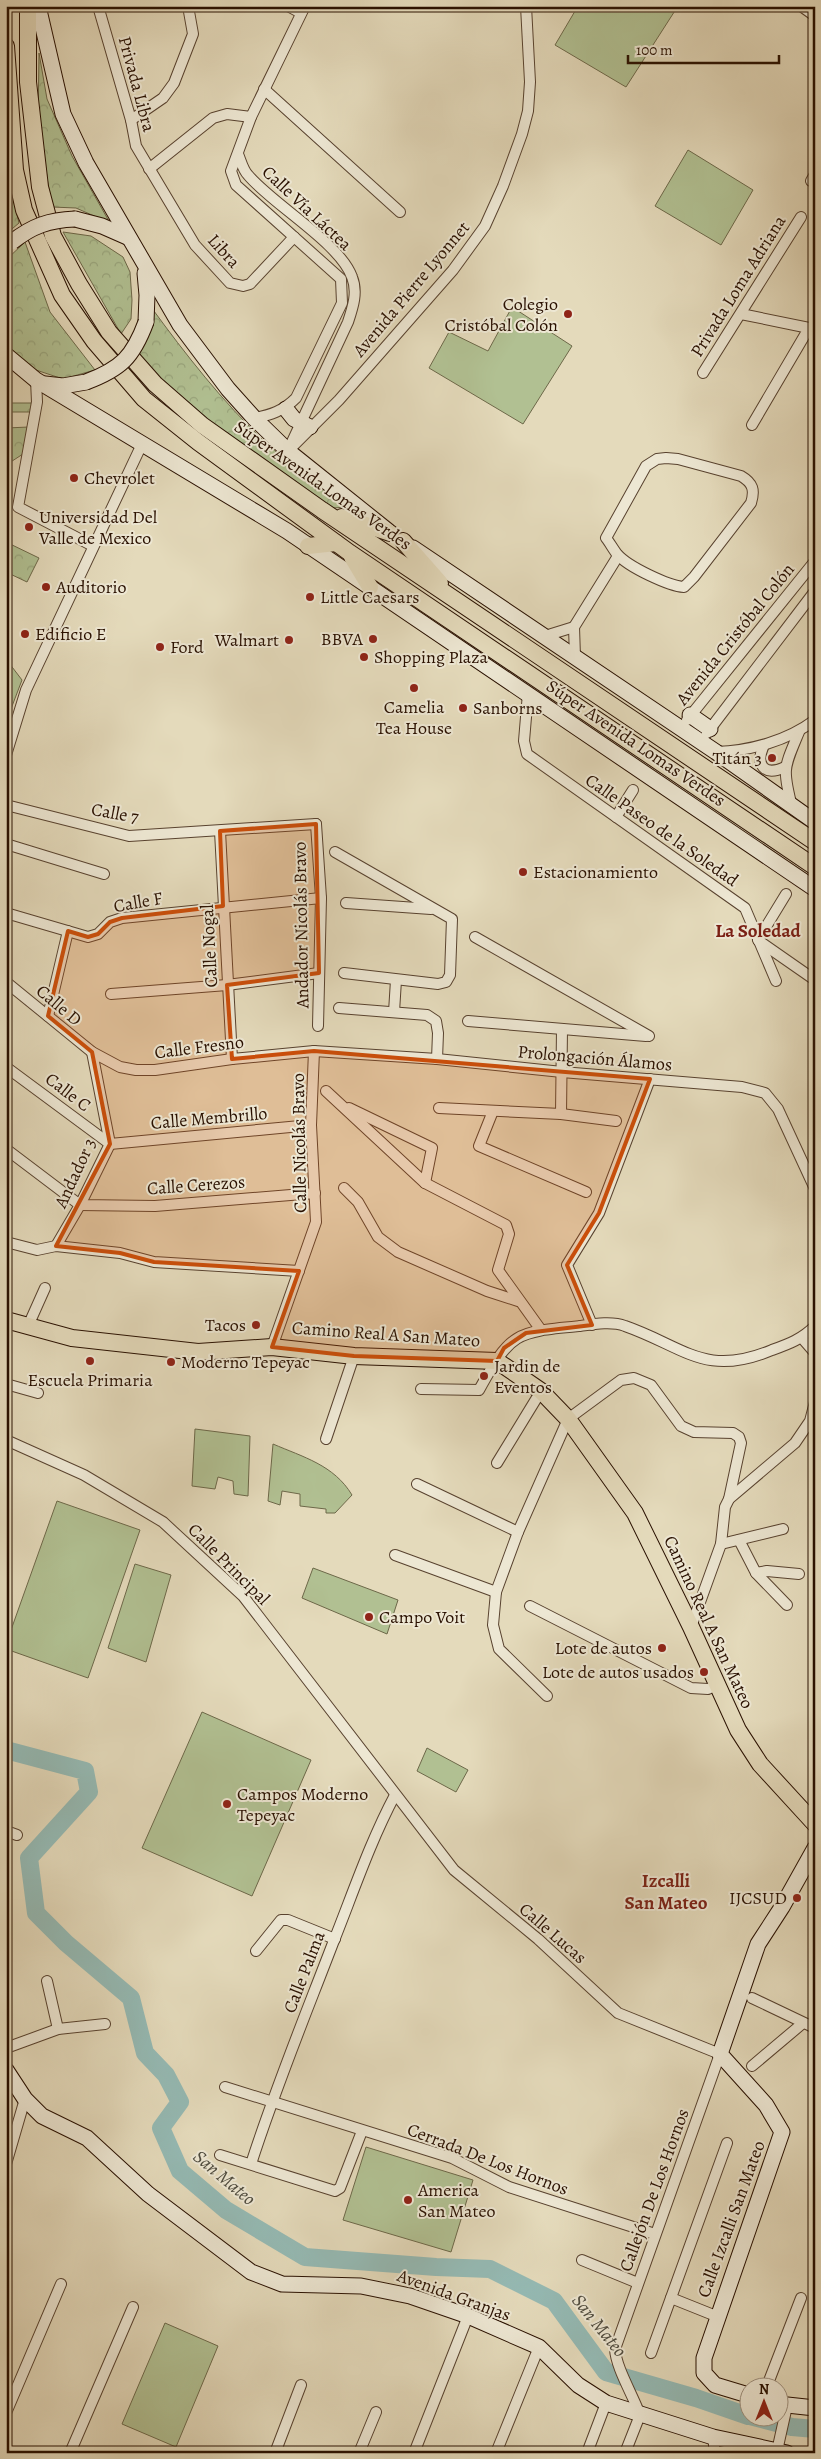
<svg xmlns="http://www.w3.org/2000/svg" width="821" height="2459" viewBox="0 0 821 2459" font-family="Alegreya,serif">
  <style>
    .grass { fill: #b1c092; stroke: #6d6849 }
    .park { fill: url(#park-crowns); stroke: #6d6849 }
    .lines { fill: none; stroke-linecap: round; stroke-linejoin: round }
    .river { stroke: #95bab4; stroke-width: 18 }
    .street-casing { stroke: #58422f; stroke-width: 12 }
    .secondary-casing { stroke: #291000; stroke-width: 17 }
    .primary-casing { stroke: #291000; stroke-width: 18 }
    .street { stroke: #ede7d3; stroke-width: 10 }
    .secondary { stroke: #ede7d3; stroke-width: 15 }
    .primary { stroke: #e4dabb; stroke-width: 16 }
    .secondary-bridge-casing { stroke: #291000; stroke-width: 17; stroke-linecap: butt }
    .secondary-bridge { stroke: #ede7d3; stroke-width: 15 }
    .marked { fill: #cb4e0a; fill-opacity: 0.2; stroke: #cb4e0a; stroke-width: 4; stroke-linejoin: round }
    .poi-dot { fill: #8f2418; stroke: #ede7d3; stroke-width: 2 }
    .labels { text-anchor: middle; stroke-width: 4; stroke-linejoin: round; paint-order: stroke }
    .street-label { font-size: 18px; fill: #291000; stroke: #ede7d3 }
    .poi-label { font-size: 18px; fill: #291000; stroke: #ede7d3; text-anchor: start }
    .neighbourhood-label { font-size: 19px; font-weight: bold; fill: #7a1f14; stroke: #ede7d3 }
    .water-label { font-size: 19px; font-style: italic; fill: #4f4c3f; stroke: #ede7d3 }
  </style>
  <defs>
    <pattern id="park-crowns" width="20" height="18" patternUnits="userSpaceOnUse" patternTransform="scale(1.25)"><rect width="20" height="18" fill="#b1c092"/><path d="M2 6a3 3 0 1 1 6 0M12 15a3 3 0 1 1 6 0" fill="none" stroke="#98a47c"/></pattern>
  </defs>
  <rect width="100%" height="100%" fill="#e4dabb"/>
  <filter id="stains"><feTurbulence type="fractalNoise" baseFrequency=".004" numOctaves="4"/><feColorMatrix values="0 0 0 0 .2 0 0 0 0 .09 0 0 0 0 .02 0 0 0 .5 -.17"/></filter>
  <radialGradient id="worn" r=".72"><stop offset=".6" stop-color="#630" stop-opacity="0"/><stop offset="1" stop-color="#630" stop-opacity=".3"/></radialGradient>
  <g class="grass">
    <polygon points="578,6 678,6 626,87 555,45"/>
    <polygon points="688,150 753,190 721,245 655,206"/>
    <polygon points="512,307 572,346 523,424 429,368 449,332 488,351"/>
    <polygon points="6,659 22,680 6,722"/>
    <polygon points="195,1429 250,1436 248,1496 234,1494 233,1481 218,1477 215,1489 192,1486"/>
    <path d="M273 1444C303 1457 334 1465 352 1495L335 1513H326V1509L300 1506V1494L282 1491 280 1505 268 1501Z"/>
    <polygon points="57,1501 140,1530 88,1678 6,1649 6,1644"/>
    <polygon points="135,1564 171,1575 146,1662 108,1648"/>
    <polygon points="313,1568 398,1600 387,1634 302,1598"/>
    <polygon points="202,1712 311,1760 252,1896 142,1848"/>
    <polygon points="427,1748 468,1770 456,1792 417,1771"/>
    <polygon points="366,2147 473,2180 451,2252 343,2220"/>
    <polygon points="165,2323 218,2346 176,2447 122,2424"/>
  </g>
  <g class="park">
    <polygon points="39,53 47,99 72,156 110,223 76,208 52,207 38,126"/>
    <polygon points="6,171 19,223 6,234"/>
    <polygon points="63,232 91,236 123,257 130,272 132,300 131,319 121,334"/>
    <polygon points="25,242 50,312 95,370 63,379 30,368 6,348 6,260"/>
    <path d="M151 307C186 355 222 401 265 442 290 465 319 485 346 507L333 508 204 421 137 360 147 331Z"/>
    <polygon points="6,403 34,403 33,412 6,412"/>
    <polygon points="29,427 23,454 6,465 6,428"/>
    <polygon points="6,542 39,558 27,582 6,572"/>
  </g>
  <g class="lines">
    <g class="river">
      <polyline points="6,1750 85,1771 89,1792 29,1858 36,1913 66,1943 131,1998 145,2053 166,2075 180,2102 161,2128 180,2171 226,2210 305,2257 436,2267 490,2269 554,2301 606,2372 696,2398 748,2416"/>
      <polyline points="750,2416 792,2427 815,2429"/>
    </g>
    <defs>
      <g id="street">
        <polyline points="98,6 131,120 136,146 195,245 230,283 243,286 250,284 294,237"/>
        <polyline points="288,6 301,13"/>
        <polyline points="801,6 815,16"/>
        <polyline points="264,89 400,212"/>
        <polyline points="131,120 163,98 174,83 193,34 188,6"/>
        <path d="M238 154C241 161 243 170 248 175 272 204 340 243 352 277 358 292 353 307 348 322L291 444"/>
        <polyline points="149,169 213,118 227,114 251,117"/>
        <polyline points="811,181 815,174"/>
        <polyline points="741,314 814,329"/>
        <polyline points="703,373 801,217"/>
        <polyline points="36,380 37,402 18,507 93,546"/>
        <path d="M254 418C271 415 283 411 296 398L342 303 341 279 236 185 231 171 251 117 305 6"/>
        <polyline points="752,425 809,328"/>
        <polyline points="288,451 339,400 453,270 485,226 503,186 522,134 528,111 530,82 526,6"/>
        <path d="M666 458 678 459 741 476C753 483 755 490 751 503L694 577 684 587C669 586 628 567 617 554 613 549 610 543 606 538L646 466 657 459Z"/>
        <polyline points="545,636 574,627"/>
        <polyline points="575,657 574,627 618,556"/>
        <polyline points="528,693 524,741 527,754 745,908 776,981"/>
        <polyline points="687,720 815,561"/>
        <polyline points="707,733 815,591"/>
        <path d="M764 745C755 765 764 777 785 767"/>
        <path d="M716 752C750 751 787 741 815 720"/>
        <polyline points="6,755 26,690 142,444"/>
        <polyline points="6,805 129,836 316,824"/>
        <path d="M792 807C782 768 784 768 799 732"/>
        <polyline points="616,817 633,790"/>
        <polyline points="316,824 321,898 318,1026"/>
        <polyline points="220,831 232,1059"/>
        <polyline points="6,844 104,874"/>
        <polyline points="335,852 452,919 450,975 446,982 438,984 344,973"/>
        <polyline points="346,903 431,909"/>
        <polyline points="6,913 88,937 98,934 110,922 122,918 321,898"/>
        <polyline points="475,937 649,1036"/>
        <polyline points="758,940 786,894"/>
        <polyline points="759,941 815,980"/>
        <polyline points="6,982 92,1052 120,1067 136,1070 155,1070 232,1059 314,1051 437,1059 562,1072 742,1087 765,1093 778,1109 815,1189"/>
        <polyline points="111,994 227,985 319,973"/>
        <polyline points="339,1008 427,1015 436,1021 438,1033 437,1059"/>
        <polyline points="394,1012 396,980"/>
        <polyline points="48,1016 68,931"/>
        <polyline points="468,1021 646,1036"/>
        <polyline points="6,1067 110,1144 311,1125"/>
        <polyline points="326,1091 425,1183 506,1225 509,1234 498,1270 541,1330"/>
        <polyline points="349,1108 432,1148 425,1183"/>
        <polyline points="439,1108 561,1114 616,1121"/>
        <polyline points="493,1111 479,1146 586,1192"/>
        <polyline points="561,1114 562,1029"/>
        <polyline points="6,1149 80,1205 155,1206 315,1193"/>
        <polyline points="344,1188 358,1202 378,1237 398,1252 487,1291 518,1301"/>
        <polyline points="6,1242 37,1250 56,1246 120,1253 154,1262 299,1271"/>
        <polyline points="56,1246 80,1205 110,1144 92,1052"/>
        <polyline points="592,1325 567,1265 599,1213 650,1079"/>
        <polyline points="28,1326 45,1288"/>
        <polyline points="802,1338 815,1353"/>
        <polyline points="272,1347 316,1222 311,1125 314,1051"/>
        <polyline points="6,1384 38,1393"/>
        <path d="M421 1389 479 1390C511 1332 515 1332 580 1326 594 1324 612 1321 625 1326 685 1347 705 1378 772 1350 789 1344 802 1339 815 1326"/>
        <polyline points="326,1439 354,1356"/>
        <path d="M6 1440 84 1475 163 1522 243 1596 454 1870 538 1939 618 2013 720 2054 615 2349C616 2368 633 2395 640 2415L625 2453"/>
        <polyline points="497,1463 541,1391"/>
        <polyline points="417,1484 518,1532"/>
        <polyline points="739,1540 756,1573 787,1605"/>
        <polyline points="721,1544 783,1529"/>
        <polyline points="395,1555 496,1592"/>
        <polyline points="756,1573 767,1571 799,1574"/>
        <polyline points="530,1606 691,1688 708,1689 717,1685"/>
        <polyline points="691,1627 721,1544 725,1507 729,1499 795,1443 810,1421 815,1402"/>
        <polyline points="547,1696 499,1649 493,1625 496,1592 518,1532 568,1419 621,1380 634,1378 651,1385 681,1426 694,1432 733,1433 739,1437 741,1443 729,1499"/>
        <polyline points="6,1831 17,1835"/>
        <polyline points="256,1951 281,1920 288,1920 335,1939"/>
        <polyline points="47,1981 58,2029"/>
        <polyline points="752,1998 815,2028"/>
        <polyline points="6,2048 58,2029 105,2024"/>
        <polyline points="752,2066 803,2023"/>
        <polyline points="225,2087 452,2158 509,2187 655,2234"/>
        <polyline points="220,2155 335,2191 340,2188 362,2131"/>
        <polyline points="6,2164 25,2099"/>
        <path d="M251 2164C275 2089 305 2016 333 1943 353 1893 370 1842 395 1795"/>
        <polyline points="582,2260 638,2283"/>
        <polyline points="671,2298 716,2316"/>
        <polyline points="651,2353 727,2143"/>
        <polyline points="767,2386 801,2298"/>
        <polyline points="6,2413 61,2284"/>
        <polyline points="713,2437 715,2453"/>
        <polyline points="777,2451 787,2406"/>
        <polyline points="70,2453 133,2307"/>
        <polyline points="275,2453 301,2385"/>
        <polyline points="359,2453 376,2412"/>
        <polyline points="414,2453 468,2316"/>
        <polyline points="496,2453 539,2347"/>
        <polyline points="587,2453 606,2403"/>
      </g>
      <g id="secondary">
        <polyline points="38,6 63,114 86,163 180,325 228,389 254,418 288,451 388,531"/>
        <polyline points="75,219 102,226 127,237"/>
        <polyline points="145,273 147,295 146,322"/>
        <polyline points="6,355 36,380 287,531 815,889"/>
        <polyline points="45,384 63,386 86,382"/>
        <polyline points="286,409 294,419 310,427"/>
        <polyline points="413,548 716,752 815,822"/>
        <polyline points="690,715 710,729"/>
        <polyline points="6,2070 25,2099 42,2116 87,2138 148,2194 251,2272 282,2284 361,2286 410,2296 468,2316 539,2347 578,2385 606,2403 713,2437 787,2453"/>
        <polyline points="748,2395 715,2385 704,2373 704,2358 782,2132 766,2105 720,2054 758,1944 782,1907 815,1848"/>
        <polyline points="778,2404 815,2408"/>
      </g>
      <g id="primary">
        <polyline points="28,6 28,82 40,187 53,236 79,284 109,332 155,384 202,425 322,510 815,842"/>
        <polyline points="6,46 15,170 24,210 62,295 94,341 144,399 198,442 350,553 815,867"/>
        <polyline points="342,517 390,533"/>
        <polyline points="403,541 440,583"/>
        <polyline points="308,546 336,543"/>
        <polyline points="352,557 370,587"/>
        <polyline points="6,1320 72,1338 198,1352 272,1347 354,1356 497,1361 541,1391 568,1419 635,1513 691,1627 738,1730 760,1764 815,1824"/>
      </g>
    </defs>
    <use href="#street" class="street-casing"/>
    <use href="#secondary" class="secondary-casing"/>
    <use href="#primary" class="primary-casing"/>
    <use href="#street" class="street"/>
    <use href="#secondary" class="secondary"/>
    <use href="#primary" class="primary"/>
    <defs>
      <g id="secondary-bridge">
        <path d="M12 242C32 226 49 220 75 219"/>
        <path d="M86 382C121 369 133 357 146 322"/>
      </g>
    </defs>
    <use href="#secondary-bridge" class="secondary-bridge-casing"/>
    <use href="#secondary-bridge" class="secondary-bridge"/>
  </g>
  <path class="marked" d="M316 824 319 973 227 985 232 1059 314 1051 650 1079 599 1213 567 1265 592 1325 526 1333 504 1348 497 1361 354 1356 272 1347 299 1271 154 1262 120 1253 56 1246 110 1144 92 1052 48 1016 68 931 88 937 98 934 110 922 122 918 223 906 220 831Z"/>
  <g class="poi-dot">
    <circle cx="568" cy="314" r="5"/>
    <circle cx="74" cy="478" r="5"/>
    <circle cx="29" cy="527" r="5"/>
    <circle cx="46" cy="587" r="5"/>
    <circle cx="310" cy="597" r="5"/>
    <circle cx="25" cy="634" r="5"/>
    <circle cx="373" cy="639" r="5"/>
    <circle cx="289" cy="640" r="5"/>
    <circle cx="160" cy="647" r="5"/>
    <circle cx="364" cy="657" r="5"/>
    <circle cx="414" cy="688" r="5"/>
    <circle cx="463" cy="708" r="5"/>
    <circle cx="772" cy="758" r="5"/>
    <circle cx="523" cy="872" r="5"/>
    <circle cx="256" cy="1325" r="5"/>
    <circle cx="90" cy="1361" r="5"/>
    <circle cx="171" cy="1362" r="5"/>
    <circle cx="484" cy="1376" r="5"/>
    <circle cx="369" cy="1617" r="5"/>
    <circle cx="662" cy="1648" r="5"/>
    <circle cx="704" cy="1672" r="5"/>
    <circle cx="227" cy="1804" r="5"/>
    <circle cx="797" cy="1898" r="5"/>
    <circle cx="408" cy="2200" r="5"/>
  </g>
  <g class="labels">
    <g class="street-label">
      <text transform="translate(137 84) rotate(75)" y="6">Privada Libra</text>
      <text transform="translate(307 208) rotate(43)" y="6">Calle Vía Láctea</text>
      <text transform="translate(224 251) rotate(48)" y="6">Libra</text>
      <text transform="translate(738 286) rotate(-58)" y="6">Privada Loma Adriana</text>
      <text transform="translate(411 289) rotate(-50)" y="6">Avenida Pierre Lyonnet</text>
      <text transform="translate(323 485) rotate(35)" y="6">Súper Avenida Lomas Verdes</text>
      <text transform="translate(735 634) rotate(-51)" y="6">Avenida Cristóbal Colón</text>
      <text transform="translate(636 743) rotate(34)" y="6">Súper Avenida Lomas Verdes</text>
      <text transform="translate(115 813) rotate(10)" y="6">Calle 7</text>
      <text transform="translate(662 830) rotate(35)" y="6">Calle Paseo de la Soledad</text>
      <text transform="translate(138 902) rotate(-10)" y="6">Calle F</text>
      <text transform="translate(301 925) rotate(-91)" y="6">Andador Nicolás Bravo</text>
      <text transform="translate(209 946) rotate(-93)" y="6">Calle Nogal</text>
      <text transform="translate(59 1005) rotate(40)" y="6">Calle D</text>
      <text transform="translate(199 1047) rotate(-7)" y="6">Calle Fresno</text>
      <text transform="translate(595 1058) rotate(5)" y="6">Prolongación Álamos</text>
      <text transform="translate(68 1092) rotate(37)" y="6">Calle C</text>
      <text transform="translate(209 1118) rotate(-5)" y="6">Calle Membrillo</text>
      <text transform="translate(299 1143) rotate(-91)" y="6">Calle Nicolás Bravo</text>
      <text transform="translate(75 1173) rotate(-65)" y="6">Andador 3</text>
      <text transform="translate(196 1185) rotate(-4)" y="6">Calle Cerezos</text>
      <text transform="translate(386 1334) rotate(4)" y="6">Camino Real A San Mateo</text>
      <text transform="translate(229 1564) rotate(45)" y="6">Calle Principal</text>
      <text transform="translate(709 1622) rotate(65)" y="6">Camino Real A San Mateo</text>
      <text transform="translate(553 1933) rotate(41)" y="6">Calle Lucas</text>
      <text transform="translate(304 1972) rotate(-69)" y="6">Calle Palma</text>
      <text transform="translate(488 2159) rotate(21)" y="6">Cerrada De Los Hornos</text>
      <text transform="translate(654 2190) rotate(-70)" y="6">Callejón De Los Hornos</text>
      <text transform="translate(731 2219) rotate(-70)" y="6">Calle Izcalli San Mateo</text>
      <text transform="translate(454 2295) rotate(20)" y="6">Avenida Granjas</text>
    </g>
    <g class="poi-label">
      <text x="558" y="310" text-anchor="end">Colegio<tspan x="558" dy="21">Cristóbal Colón</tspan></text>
      <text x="84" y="484">Chevrolet</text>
      <text x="39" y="523">Universidad Del<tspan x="39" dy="21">Valle de Mexico</tspan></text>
      <text x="56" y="593">Auditorio</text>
      <text x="320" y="603">Little Caesars</text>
      <text x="35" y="640">Edificio E</text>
      <text x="363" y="645" text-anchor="end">BBVA</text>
      <text x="279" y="646" text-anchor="end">Walmart</text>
      <text x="170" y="653">Ford</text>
      <text x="374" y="663">Shopping Plaza</text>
      <text x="414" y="713" text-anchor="middle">Camelia<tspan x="414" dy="21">Tea House</tspan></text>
      <text x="473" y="714">Sanborns</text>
      <text x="762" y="764" text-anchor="end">Titán 3</text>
      <text x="533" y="878">Estacionamiento</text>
      <text x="246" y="1331" text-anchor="end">Tacos</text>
      <text x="181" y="1368">Moderno Tepeyac</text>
      <text x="494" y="1372">Jardin de<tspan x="494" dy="21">Eventos</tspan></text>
      <text x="90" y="1386" text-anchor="middle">Escuela Primaria</text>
      <text x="379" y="1623">Campo Voit</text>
      <text x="652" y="1654" text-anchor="end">Lote de autos</text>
      <text x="694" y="1678" text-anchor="end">Lote de autos usados</text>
      <text x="237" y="1800">Campos Moderno<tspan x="237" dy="21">Tepeyac</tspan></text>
      <text x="787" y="1904" text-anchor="end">IJCSUD</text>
      <text x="418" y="2196">America<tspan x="418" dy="21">San Mateo</tspan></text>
    </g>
    <g class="neighbourhood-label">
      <text x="758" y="937">La Soledad</text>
      <text x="666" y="1887">Izcalli<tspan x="666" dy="22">San Mateo</tspan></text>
    </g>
    <g class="water-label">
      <text transform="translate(225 2177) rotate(40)" y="7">San Mateo</text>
      <text transform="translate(600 2325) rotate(51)" y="7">San Mateo</text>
    </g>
  </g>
  <rect width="821" height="2459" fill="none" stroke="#e4dabb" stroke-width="25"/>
  <rect x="8" y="8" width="806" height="2444" fill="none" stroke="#291000" stroke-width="2.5"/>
  <rect x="12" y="12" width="796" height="2434" fill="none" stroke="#291000"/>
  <g transform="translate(764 2402)"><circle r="24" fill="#ede7d3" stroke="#9f917f"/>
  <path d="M0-4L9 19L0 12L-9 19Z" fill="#8f2418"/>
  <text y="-8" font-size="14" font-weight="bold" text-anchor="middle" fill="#291000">N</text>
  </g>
  <path d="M628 55v8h151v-8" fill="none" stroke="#291000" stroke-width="2.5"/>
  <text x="636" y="55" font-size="15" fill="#291000" stroke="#ede7d3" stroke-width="4" paint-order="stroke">100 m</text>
  <rect width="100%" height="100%" filter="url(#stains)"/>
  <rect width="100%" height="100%" fill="url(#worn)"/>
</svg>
